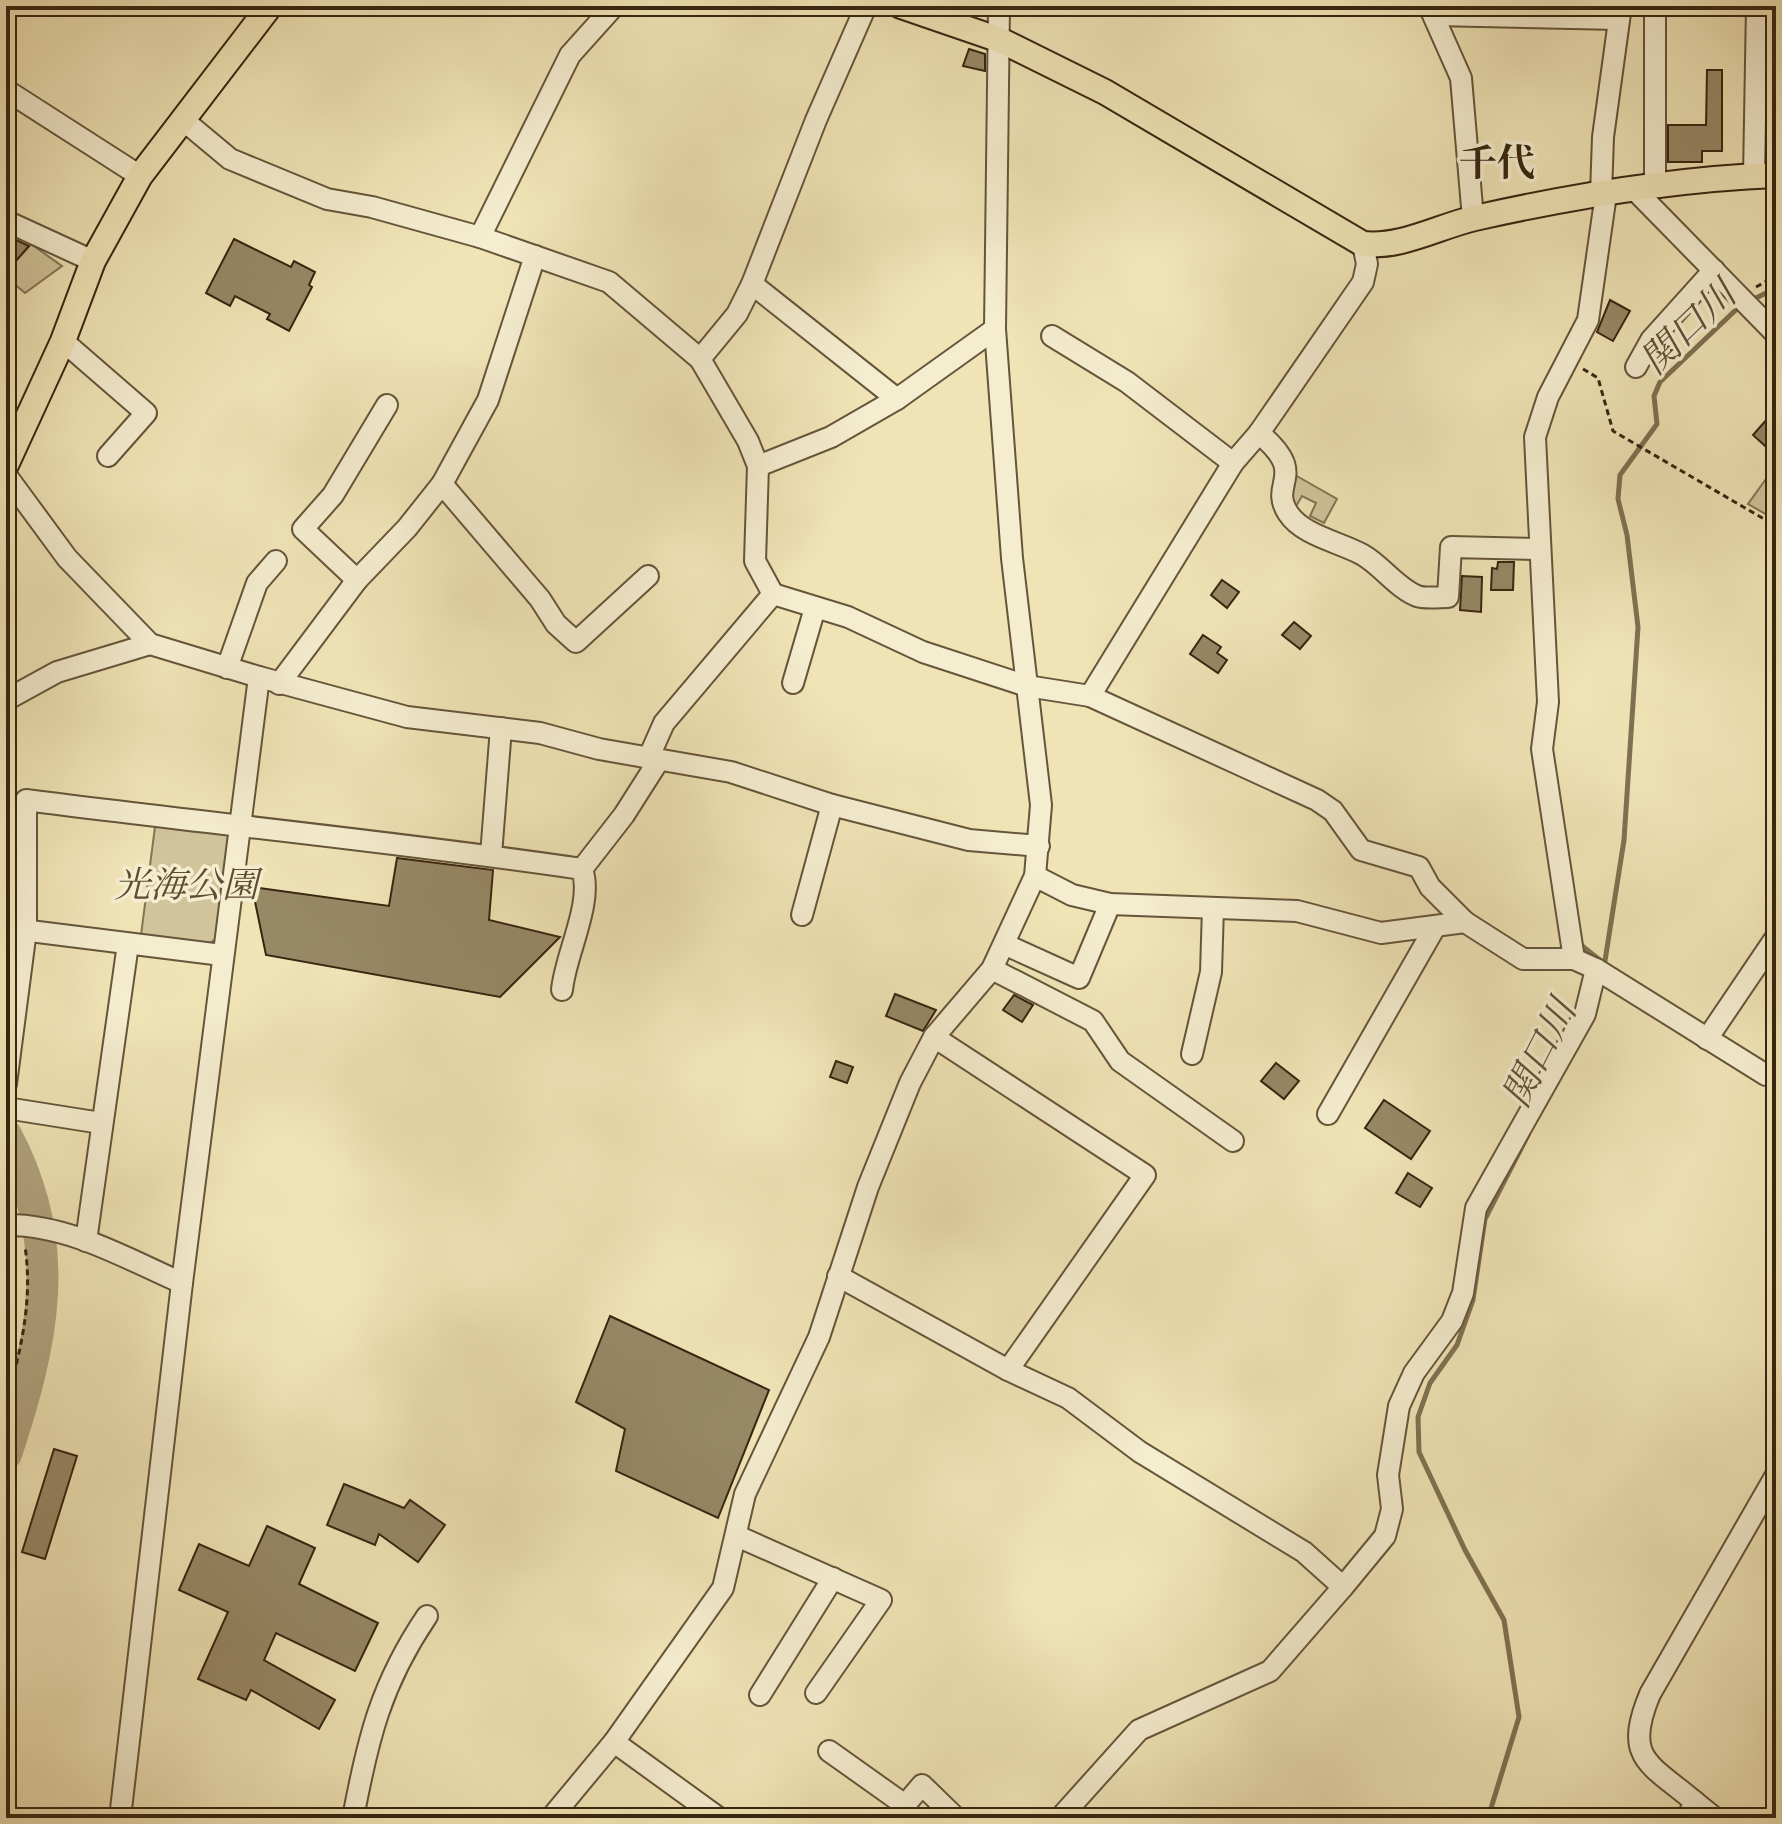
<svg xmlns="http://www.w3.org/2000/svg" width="1782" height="1824" viewBox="0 0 1782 1824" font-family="'EB Garamond','Noto Serif JP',serif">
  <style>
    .green { fill: #d1c49a; stroke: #847455; stroke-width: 2 }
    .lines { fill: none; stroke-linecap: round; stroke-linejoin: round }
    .stream { stroke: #807152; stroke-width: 5 }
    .river { stroke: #b1a37e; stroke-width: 32 }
    .building { fill: #978866; stroke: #372510; stroke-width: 2 }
    .minor-casing { stroke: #65553a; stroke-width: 24 }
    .major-casing { stroke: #372510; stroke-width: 28 }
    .path { stroke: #372510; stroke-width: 3; stroke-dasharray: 6 4; stroke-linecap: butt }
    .minor { stroke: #f5edd0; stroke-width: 20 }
    .major { stroke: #f0e4b6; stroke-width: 24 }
    .labels { text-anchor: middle; stroke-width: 7; stroke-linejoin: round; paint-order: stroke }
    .park-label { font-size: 36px; font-style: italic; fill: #5e4d32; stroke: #f5edd0 }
    .neighbourhood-label { font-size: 38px; font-weight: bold; fill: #372510; stroke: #f5edd0 }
    .water-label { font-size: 38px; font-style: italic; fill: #625136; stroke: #f5edd0 }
  </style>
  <rect width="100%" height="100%" fill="#f0e4b6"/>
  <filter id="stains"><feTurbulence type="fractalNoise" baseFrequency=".0025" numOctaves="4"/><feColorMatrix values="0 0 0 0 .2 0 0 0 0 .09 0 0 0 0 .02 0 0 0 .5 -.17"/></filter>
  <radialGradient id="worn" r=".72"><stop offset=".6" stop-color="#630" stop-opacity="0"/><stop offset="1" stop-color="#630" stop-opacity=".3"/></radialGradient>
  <g class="green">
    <polygon points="31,244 62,266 25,293 6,277 6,252 17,260"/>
    <polygon points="1776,465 1776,520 1748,504"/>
    <polygon points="1295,475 1337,499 1324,523 1310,516 1316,503 1302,496 1295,508 1290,490"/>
    <polygon points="156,819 230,834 217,938 210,943 141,935"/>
  </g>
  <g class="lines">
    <g class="stream">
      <polyline points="1750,301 1776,288"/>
      <polyline points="1581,945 1601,961"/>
      <polyline points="1604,967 1624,840 1638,627 1627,535 1618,499 1620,475 1657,424 1654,396 1660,382 1741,305"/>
      <polyline points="1488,1818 1519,1717 1504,1620 1465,1550 1419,1452 1418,1417 1430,1383 1457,1345 1473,1300 1485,1219 1528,1135"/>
    </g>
    <path class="river" d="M6 1135C65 1245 43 1342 6 1454"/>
  </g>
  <g class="building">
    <polygon points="969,49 985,54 985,71 963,66"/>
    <polygon points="1707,70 1722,70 1722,151 1702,151 1702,162 1668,162 1668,125 1706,125"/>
    <polygon points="234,239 291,267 294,261 315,272 309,285 312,287 289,331 267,319 270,314 235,296 230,306 206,293"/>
    <polygon points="16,240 29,246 6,272 6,251"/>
    <polygon points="1610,300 1630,311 1613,341 1597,332"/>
    <polygon points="1776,409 1776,456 1753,435"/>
    <polygon points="1498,562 1514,562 1513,590 1491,590 1492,568 1497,569"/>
    <polygon points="1462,576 1482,577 1481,612 1460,610"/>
    <polygon points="1222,580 1239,592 1227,608 1211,595"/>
    <polygon points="1294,622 1311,636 1300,649 1282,635"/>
    <polygon points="1203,635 1221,647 1217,653 1227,660 1218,673 1190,654"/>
    <polygon points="397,858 493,870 489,920 560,937 500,997 266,955 252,887 389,906"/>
    <polygon points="895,994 936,1010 923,1031 886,1016"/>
    <polygon points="1014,995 1033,1005 1022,1022 1003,1010"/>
    <polygon points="836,1061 853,1067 847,1083 830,1077"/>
    <polygon points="1276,1063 1299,1081 1284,1099 1261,1081"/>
    <polygon points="1384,1100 1430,1131 1411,1159 1365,1128"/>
    <polygon points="1408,1173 1432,1188 1420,1207 1396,1193"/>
    <polygon points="610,1316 769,1390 718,1518 616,1471 625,1429 576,1402"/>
    <polygon points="54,1449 77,1456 45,1559 22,1552"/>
    <polygon points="344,1484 404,1508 410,1500 445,1525 418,1562 379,1534 375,1545 327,1525"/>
    <polygon points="267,1526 315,1548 299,1584 378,1623 355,1671 276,1633 264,1660 335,1700 319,1729 251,1690 246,1700 198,1679 228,1612 179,1590 199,1544 249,1566"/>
  </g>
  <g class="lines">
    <defs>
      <g id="minor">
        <polyline points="1429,6 1461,78 1473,219"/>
        <polyline points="1655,6 1655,185"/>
        <polyline points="1434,15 1619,19"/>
        <polyline points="6,90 140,176"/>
        <polyline points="182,119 230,159 327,199 372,207 480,237 609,282 700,359 748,441 758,466 755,561 773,594 664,723 648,759"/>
        <polyline points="1754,176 1757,6"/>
        <polyline points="1634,189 1776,334"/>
        <polyline points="1601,194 1603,137 1621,6"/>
        <polyline points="6,221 93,261"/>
        <polyline points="480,237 570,55 614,6"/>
        <polyline points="752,284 897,399"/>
        <polyline points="1052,336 1127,382 1233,463"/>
        <polyline points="63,341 146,413 108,456"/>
        <polyline points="700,359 737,314 752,284 816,120 866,6"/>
        <polyline points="1636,367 1651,340 1714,270"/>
        <path d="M1259 433C1310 476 1268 482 1288 513 1303 536 1340 542 1363 555 1382 566 1397 588 1417 596 1425 599 1439 597 1448 597L1451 547 1539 549"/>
        <polyline points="758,466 831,437 897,399 995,329"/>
        <polyline points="6,475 67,558 150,644 259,677 182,1283 120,1818"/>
        <polyline points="442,484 540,599 556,624 576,642 648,576"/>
        <polyline points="357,580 303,529 333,495 387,405"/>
        <polyline points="773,594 848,617 923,652 1027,686 1090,696 1317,800 1333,811 1361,850 1419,867 1430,887 1465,922"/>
        <polyline points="227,668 257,583 276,561"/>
        <polyline points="259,677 407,717 540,733 599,749 731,772 832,805 969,840 1039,846"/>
        <polyline points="793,683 815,608"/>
        <polyline points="279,684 357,580 407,528 442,484 488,400 535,256"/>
        <polyline points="1090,696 1233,463 1259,433 1363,282 1367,264 1363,244"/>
        <polyline points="6,700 57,672 150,644"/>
        <polyline points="491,855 501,728"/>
        <polyline points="582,869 624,815 659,760"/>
        <polyline points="1035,876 1072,895 1110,904 1297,911 1381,933 1465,922 1523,959 1574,959 1596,969 1766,1075 1776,1075"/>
        <polyline points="802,915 832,805"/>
        <polyline points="6,928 222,955"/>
        <polyline points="1006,945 1079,978 1110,904"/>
        <polyline points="1574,959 1542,749 1548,702 1535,437 1548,397 1588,320 1606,194"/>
        <polyline points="992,969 1093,1021 1120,1061 1233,1141"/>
        <polyline points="934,1037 1145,1175 1008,1370"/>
        <polyline points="1707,1039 1776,937"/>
        <polyline points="1192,1054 1211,972 1213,908"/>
        <path d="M6 1084 26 930V800C212 824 398 842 582 869 594 902 565 955 562 990"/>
        <polyline points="6,1108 101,1123"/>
        <polyline points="1328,1114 1435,927"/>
        <path d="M6 1225C68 1224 127 1259 182 1283"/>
        <polyline points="86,1241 128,944"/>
        <polyline points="838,1276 1008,1370 1068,1398 1140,1452 1304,1552 1343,1587 1385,1536 1392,1509 1388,1475 1399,1406 1414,1373 1452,1321 1463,1293 1476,1208 1585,1014 1596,969"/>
        <polyline points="737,1536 881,1600 816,1693"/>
        <polyline points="760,1695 833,1578"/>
        <polyline points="614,1742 719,1818"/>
        <polyline points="829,1751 905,1805 922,1785 956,1818"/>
        <polyline points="1695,1802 1715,1818"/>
        <path d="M353 1818C368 1738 381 1684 427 1616"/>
        <polyline points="551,1818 614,1742 723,1588 745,1494 819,1337 868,1187 910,1083 934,1037 992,969 1035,876 1041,805 1012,558 995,329 999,6"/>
        <polyline points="1060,1818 1139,1730 1270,1671 1343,1587"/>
        <path d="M1687 1818 1695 1802C1649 1763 1623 1759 1650 1694L1776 1475"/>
      </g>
      <g id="major">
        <path d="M901 6 1000 40 1105 92 1363 244C1402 248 1437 227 1475 218 1573 196 1675 179 1776 175"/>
        <polyline points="6,465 63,341 93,261 140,176 270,6"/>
      </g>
    </defs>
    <use href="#minor" class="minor-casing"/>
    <use href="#major" class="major-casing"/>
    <g class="path">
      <polyline points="1756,287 1776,276"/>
      <polyline points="1583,369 1598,378 1613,431 1776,526"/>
      <polyline points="1775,375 1776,374"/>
      <path d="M6 1403C21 1349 33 1302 25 1246"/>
    </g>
    <use href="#minor" class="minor"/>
    <use href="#major" class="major"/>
  </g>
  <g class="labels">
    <g class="park-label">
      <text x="186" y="897">光海公園</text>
    </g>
    <g class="neighbourhood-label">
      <text x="1497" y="176">千代</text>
    </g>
    <g class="water-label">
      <text transform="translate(1688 327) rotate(-44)" y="13">関口川</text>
      <text transform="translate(1539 1053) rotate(-63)" y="13">関口川</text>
    </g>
  </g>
  <rect width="1782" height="1824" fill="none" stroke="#f0e4b6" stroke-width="32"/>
  <rect x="8" y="8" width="1766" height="1808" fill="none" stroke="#372510" stroke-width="4"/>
  <rect x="16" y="16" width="1750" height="1792" fill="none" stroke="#372510" stroke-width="2"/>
  <rect width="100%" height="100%" filter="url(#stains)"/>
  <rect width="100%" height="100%" fill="url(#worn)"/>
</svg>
